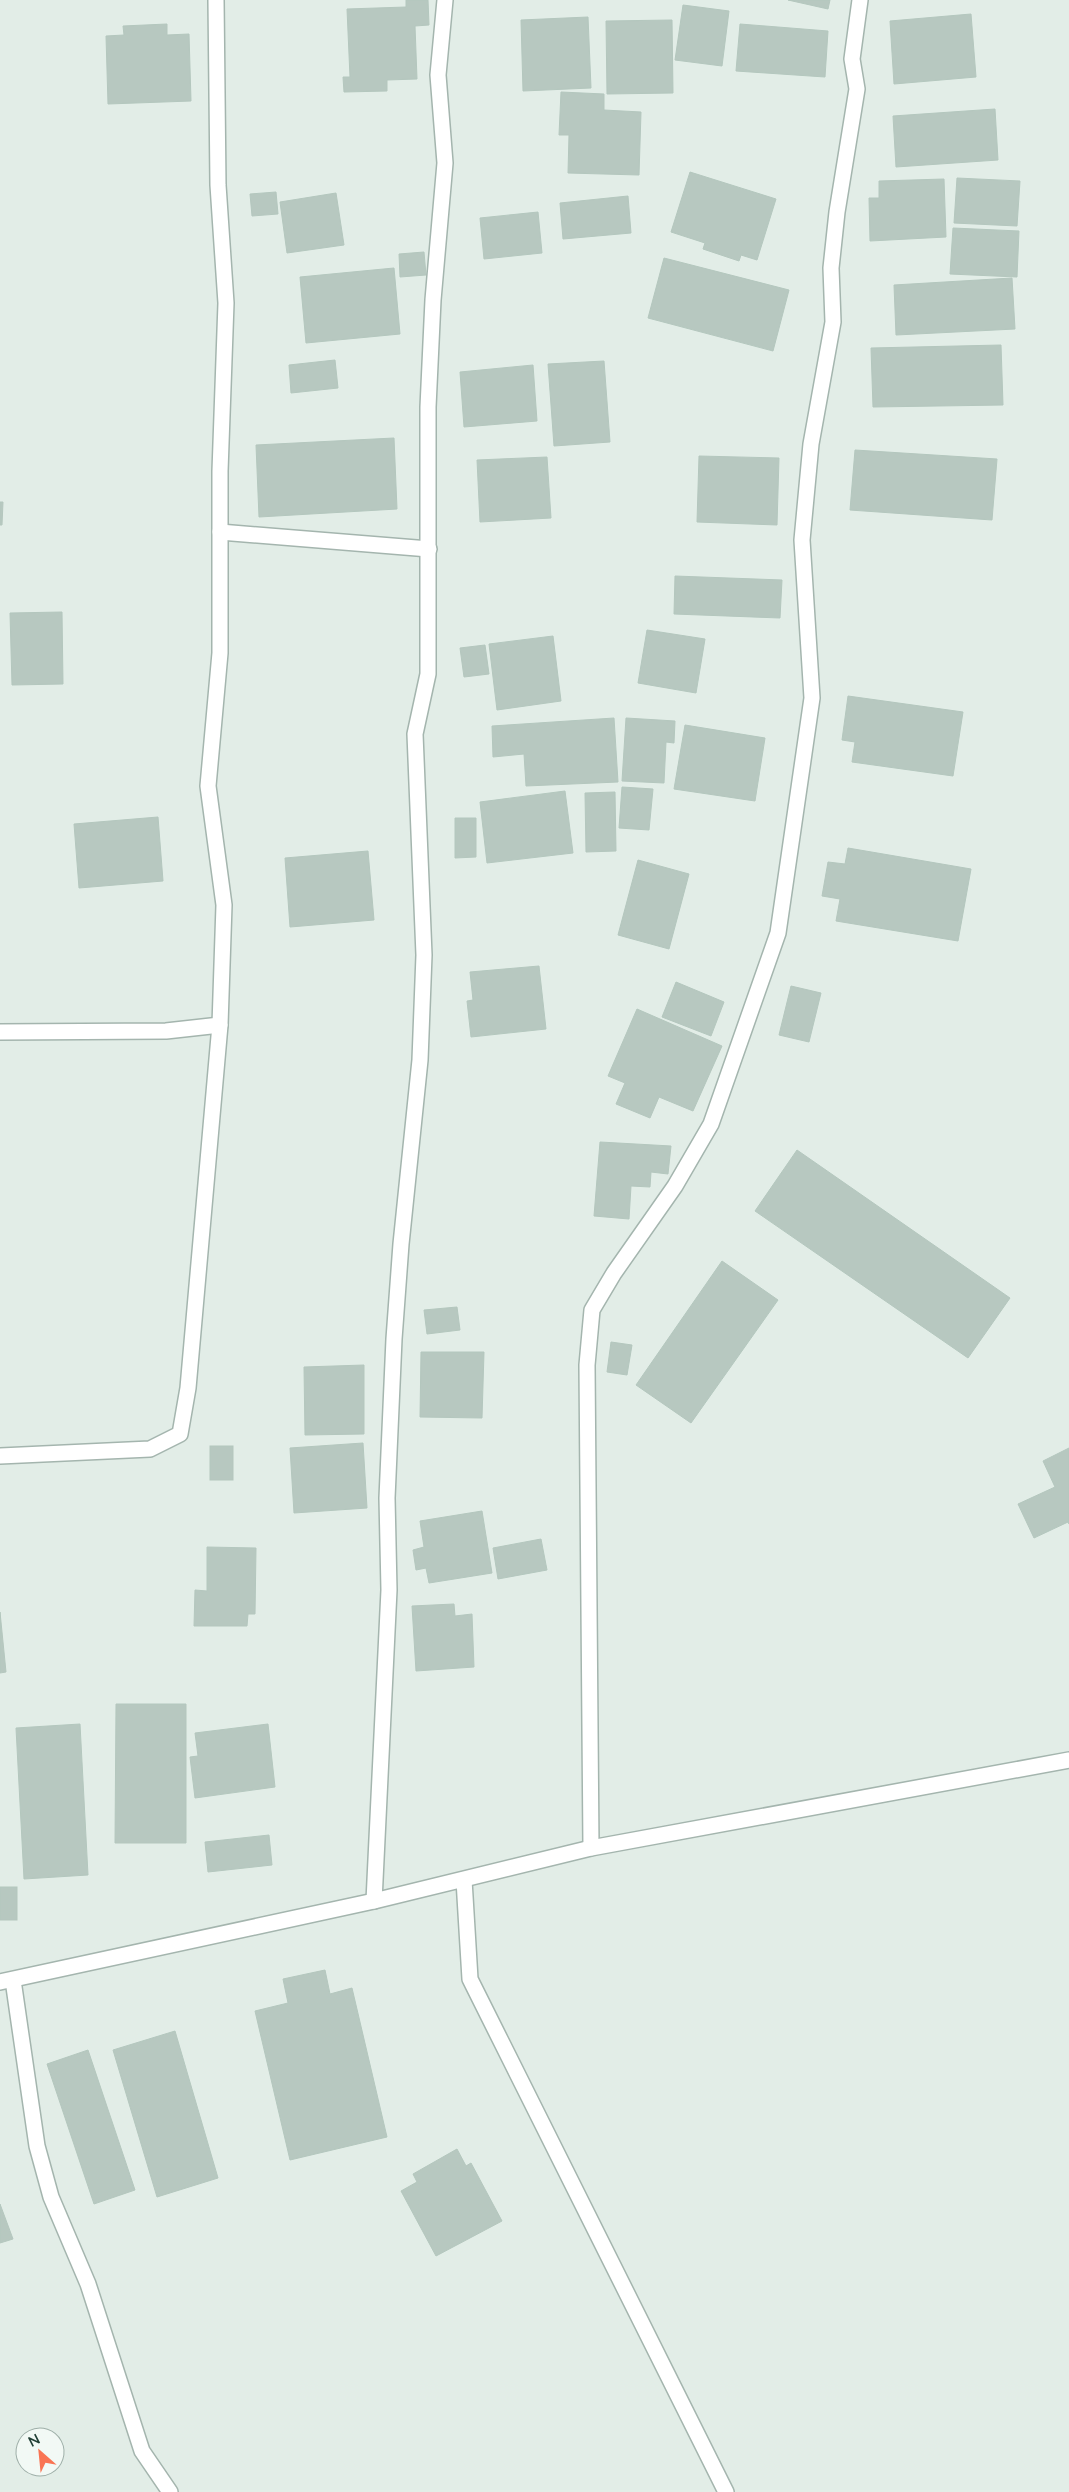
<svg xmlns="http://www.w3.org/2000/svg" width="1069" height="2492" viewBox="0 0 1069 2492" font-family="Lato,sans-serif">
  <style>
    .building { fill: #b7c8c0; stroke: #b4c7be }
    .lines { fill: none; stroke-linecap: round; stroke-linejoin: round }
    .minor-casing { stroke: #a4b5ae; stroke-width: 18 }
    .minor { stroke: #fff; stroke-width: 15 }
  </style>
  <rect width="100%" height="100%" fill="#e2ede7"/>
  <g class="building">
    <polygon points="406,0 428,0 429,25 415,26 417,79 387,80 387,91 344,92 343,77 350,77 347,9 406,7"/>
    <polygon points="788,0 830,0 828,9"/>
    <polygon points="683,5 729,11 722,66 675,60"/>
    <polygon points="971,14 976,77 894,84 890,21"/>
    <polygon points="588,17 591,88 523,91 521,20"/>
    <polygon points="672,20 673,93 607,94 606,21"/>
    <polygon points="167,24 167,35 189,34 191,101 108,104 106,36 124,35 123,26"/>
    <polygon points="740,24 828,31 825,77 736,71"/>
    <polygon points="561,92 604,94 604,110 641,112 639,175 568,173 569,135 559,135"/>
    <polygon points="995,109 998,160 896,167 893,116"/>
    <polygon points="690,172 776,199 757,260 741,255 739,261 703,249 705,243 671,232"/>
    <polygon points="957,178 1020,181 1017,226 954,223"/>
    <polygon points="944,179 946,237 870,241 869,198 879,198 879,181"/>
    <polygon points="276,192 278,214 252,216 250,194"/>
    <polygon points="336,193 344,245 287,253 280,202"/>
    <polygon points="628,196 631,233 563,239 560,203"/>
    <polygon points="538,212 542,253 484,259 480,218"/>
    <polygon points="953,228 1019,231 1017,277 950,274"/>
    <polygon points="424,252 426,275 400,277 399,254"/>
    <polygon points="664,258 789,290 773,351 648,318"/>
    <polygon points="394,268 400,334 306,343 300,277"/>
    <polygon points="1012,278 1015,329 896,335 894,285"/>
    <polygon points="1001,345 1003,405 873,407 871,348"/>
    <polygon points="335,360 338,388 291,393 289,365"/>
    <polygon points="604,361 610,442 554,446 548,364"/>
    <polygon points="533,365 537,421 464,427 460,372"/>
    <polygon points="394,438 397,509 259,517 256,445"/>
    <polygon points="855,450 997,459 992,520 850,510"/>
    <polygon points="699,456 779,458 777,525 697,522"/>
    <polygon points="547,457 551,518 480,522 477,460"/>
    <polygon points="0,502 3,502 2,525 0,525"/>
    <polygon points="675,576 782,580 780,618 674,614"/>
    <polygon points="62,612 63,684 12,685 10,613"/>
    <polygon points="647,630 705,639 696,693 638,683"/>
    <polygon points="553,636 561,701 497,710 489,644"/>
    <polygon points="485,645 489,674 464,677 460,648"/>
    <polygon points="848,696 963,712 953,776 852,762 855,742 842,740"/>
    <polygon points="614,718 618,782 526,786 524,754 493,757 492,726"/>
    <polygon points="626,718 675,721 674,743 666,742 664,783 622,781"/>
    <polygon points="685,725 765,738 755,801 674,789"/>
    <polygon points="622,787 653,789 649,830 619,828"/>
    <polygon points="565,791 573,853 487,863 480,802"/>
    <polygon points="615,792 616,851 586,852 585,793"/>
    <polygon points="158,817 163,881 79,888 74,824"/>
    <polygon points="455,818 476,818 476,857 455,858"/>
    <polygon points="848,848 971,869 958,941 836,921 840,899 822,896 828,862 845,864"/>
    <polygon points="368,851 374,920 290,927 285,858"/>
    <polygon points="638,860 689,874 669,949 618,935"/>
    <polygon points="539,966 546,1029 471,1037 467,1001 473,1000 470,972"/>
    <polygon points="676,982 724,1002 711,1036 662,1017"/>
    <polygon points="791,986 821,993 809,1042 779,1035"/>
    <polygon points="637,1009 722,1046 693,1111 659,1097 650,1118 616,1104 625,1083 608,1076"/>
    <polygon points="600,1142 671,1146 668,1174 651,1172 650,1187 631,1186 629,1219 594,1216"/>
    <polygon points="797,1150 1010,1298 968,1358 755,1211"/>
    <polygon points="722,1261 778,1300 691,1423 636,1385"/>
    <polygon points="457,1307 460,1330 427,1334 424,1310"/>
    <polygon points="611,1342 632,1345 627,1375 607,1372"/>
    <polygon points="421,1352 484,1352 482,1418 420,1417"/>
    <polygon points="364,1365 364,1434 305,1435 304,1367"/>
    <polygon points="363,1443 367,1508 294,1513 290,1448"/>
    <rect x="210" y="1446" width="23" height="34"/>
    <polygon points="1069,1448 1069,1524 1068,1522 1034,1538 1018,1504 1055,1487 1043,1461"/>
    <polygon points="482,1511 492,1573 429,1583 426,1568 416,1570 413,1550 424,1547 420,1521"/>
    <polygon points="541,1539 547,1570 498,1579 493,1548"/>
    <polygon points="207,1547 256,1548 255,1614 248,1614 247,1626 194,1626 195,1590 207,1591"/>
    <polygon points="454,1604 455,1616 472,1614 474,1667 416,1671 412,1606"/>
    <polygon points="0,1612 6,1672 0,1673"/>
    <polygon points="116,1704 186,1704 186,1843 115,1843"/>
    <polygon points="80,1724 88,1875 24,1879 16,1728"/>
    <polygon points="268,1724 275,1787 195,1798 190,1757 198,1756 195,1733"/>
    <polygon points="269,1835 272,1865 208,1872 205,1842"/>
    <rect x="0" y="1887" width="17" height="33"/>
    <polygon points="325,1970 330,1994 352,1988 387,2137 290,2160 255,2011 288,2003 283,1979"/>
    <polygon points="175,2031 218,2178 157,2197 113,2050"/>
    <polygon points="88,2050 135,2190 94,2204 47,2064"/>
    <polygon points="457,2149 466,2166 471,2163 502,2221 436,2256 401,2191 417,2182 413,2174"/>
    <polygon points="0,2204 13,2239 0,2243"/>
  </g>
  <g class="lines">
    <defs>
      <g id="minor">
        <polyline points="220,532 429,549"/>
        <polyline points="0,1032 166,1031 220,1025"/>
        <polyline points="0,1456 150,1449 180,1434 188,1388 220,1025 224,905 208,786 220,653 220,471 226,303 218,185 216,0"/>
        <polyline points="591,1848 587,1365 592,1310 614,1273 675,1186 711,1124 778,933 812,698 802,540 811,444 833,322 831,268 837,212 857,89 852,59 860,0"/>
        <polyline points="464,1880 470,1979 726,2492"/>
        <polyline points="374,1901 389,1590 387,1498 394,1339 401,1244 420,1060 424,955 415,734 428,674 428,407 433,300 445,163 438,75 445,0"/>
        <polyline points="13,1980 37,2146 51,2197 88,2284 142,2451 170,2492"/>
        <polyline points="0,1982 374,1901 591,1848 1069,1760"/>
      </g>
    </defs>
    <use href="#minor" class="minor-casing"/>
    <use href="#minor" class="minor"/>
  </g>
  <g transform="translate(40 2452) rotate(333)"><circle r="24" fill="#f2f9f5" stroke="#9eafa8"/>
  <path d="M0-4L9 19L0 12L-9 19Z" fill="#f97453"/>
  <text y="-8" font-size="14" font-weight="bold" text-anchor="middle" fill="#213f35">N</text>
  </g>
</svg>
